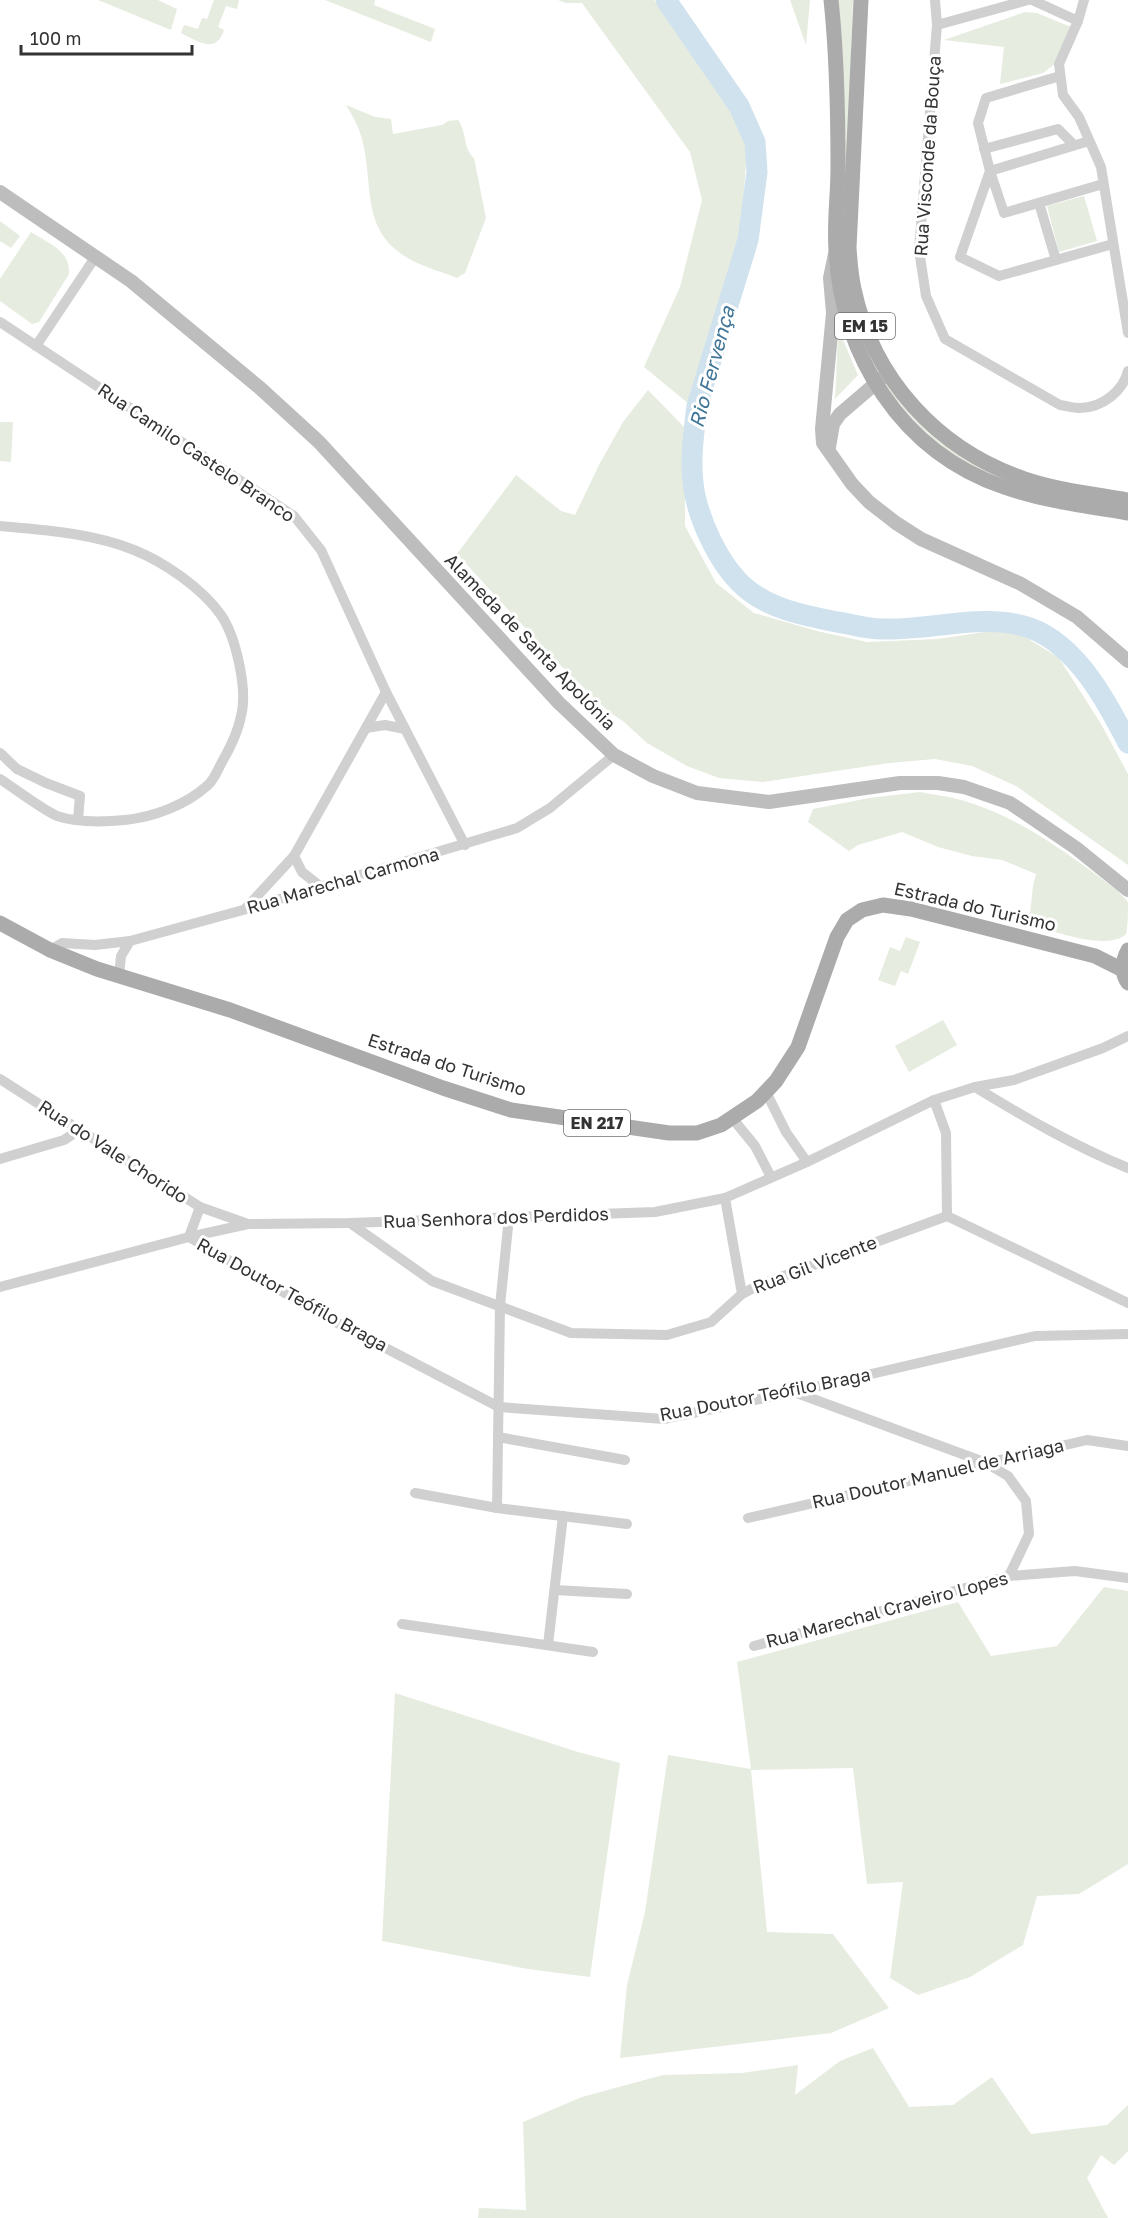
<svg xmlns="http://www.w3.org/2000/svg" width="1128" height="2218" viewBox="0 0 1128 2218" font-family="'Golos Text',sans-serif">
  <style>
    .green { fill: #e6ecdf }
    .lines { fill: none; stroke-linecap: round; stroke-linejoin: round }
    .river { stroke: #cfe2ee; stroke-width: 21 }
    .street { stroke: #d0d0d0; stroke-width: 10 }
    .secondary { stroke: #bdbdbd; stroke-width: 14 }
    .primary { stroke: #ababab; stroke-width: 15 }
    .labels { text-anchor: middle; stroke-width: 6; stroke-linejoin: round; paint-order: stroke }
    .shield { fill: #fff; stroke: #707070; stroke-width: 1.5 }
    .shield-label { font-size: 16px; font-weight: bold; fill: #333 }
    .street-label { font-size: 18px; fill: #333; stroke: #fff }
    .water-label { font-size: 20px; font-style: italic; fill: #3f7597; stroke: #fff }
  </style>
  <rect width="100%" height="100%" fill="#fff"/>
  <g class="green">
    <polygon points="98,0 158,0 177,9 171,30"/>
    <path d="M214 0H239L237 9 226 6 218 27 224 30C216 55 197 41 181 33L184 25 198 29 202 18 207 19Z"/>
    <polygon points="325,0 375,0 374,5 435,29 431,42"/>
    <polygon points="558,0 654,0 716,76 745,138 747,151 740,244 689,404 644,367 680,287 702,200 690,152 582,3 566,3"/>
    <polygon points="790,0 810,0 806,45"/>
    <polygon points="837,0 853,0 844,255 849,297 855,318 875,364 873,365 852,318 843,280 841,228 843,102"/>
    <polygon points="1025,12 1037,13 1071,27 1055,64 1043,73 1000,84 1004,47 944,40"/>
    <path d="M346 105 375 117 391 119 393 134 442 125 448 121 458 120C467 132 463 149 474 158L486 218 465 273 457 278C442 272 427 268 413 261 360 233 374 190 363 143 360 129 353 116 346 105Z"/>
    <polygon points="1084,196 1097,241 1059,252 1047,206"/>
    <polygon points="0,221 20,236 11,248 0,241"/>
    <path d="M31 232C48 243 71 251 69 274L39 322 32 324 0 301V279Z"/>
    <polygon points="841,335 858,375 835,399 838,336"/>
    <path d="M888 383 1011 480 1020 487C1003 479 984 473 968 464 935 444 908 417 886 386Z"/>
    <polygon points="648,390 685,428 685,526 716,583 754,613 817,631 867,642 938,639 1011,628 1059,658 1101,724 1128,774 1128,865 1016,786 972,766 935,759 889,763 763,782 719,778 687,766 647,743 624,722 608,711 553,658 457,554 516,475 561,511 575,515 599,465 623,422"/>
    <polygon points="0,422 13,422 11,462 0,461"/>
    <path d="M920 792C933 795 948 796 961 800 1021 817 1069 855 1118 891L1128 902C1128 909 1128 929 1126 934 1108 952 1050 930 1029 924L1033 886 1036 874 1002 860 972 856 938 847 902 832 858 845 849 851 808 822 813 809 869 798Z"/>
    <polygon points="906,937 920,942 908,974 901,971 895,986 878,980 890,947 900,951"/>
    <polygon points="943,1020 957,1045 909,1072 895,1046"/>
    <polygon points="1104,1587 1128,1591 1128,1864 1079,1894 1037,1896 1023,1945 970,1977 918,1995 890,1978 903,1882 867,1884 853,1768 751,1770 767,1932 833,1934 889,2008 831,2033 620,2058 627,1985 645,1912 668,1755 751,1769 737,1662 958,1602 991,1656 1057,1646"/>
    <polygon points="395,1693 578,1752 620,1763 590,1977 528,1969 382,1941"/>
    <polygon points="873,2048 909,2107 953,2105 992,2077 1031,2134 1107,2125 1128,2105 1128,2151 1114,2165 1101,2155 1087,2178 1108,2218 478,2218 479,2208 526,2210 523,2122 582,2097 663,2075 742,2073 798,2065 795,2095 840,2061"/>
  </g>
  <g class="lines">
    <path class="river" d="M666 0 739 106 755 142 757 172 748 240 697 406C694 431 690 458 693 483 697 518 720 568 748 590 773 610 807 616 837 622 851 624 867 629 882 629 930 631 984 612 1030 628 1077 645 1107 702 1128 743"/>
    <g class="street">
      <path d="M935 0 937 25 919 250 926 296 945 339 1060 405C1067 406 1074 408 1080 408 1102 408 1123 391 1128 371"/>
      <polyline points="1032,0 1078,21"/>
      <polyline points="1084,0 1078,21 1059,64 1063,95 1079,117 1101,167 1128,333"/>
      <polyline points="937,25 1028,0"/>
      <polyline points="1060,76 986,98 978,123 990,171 1004,213 1103,184"/>
      <polyline points="1089,141 990,171 960,257 999,276 1113,244"/>
      <polyline points="984,149 1058,129 1074,145"/>
      <polyline points="1039,203 1056,260"/>
      <polyline points="0,322 294,516 321,550 386,692 465,845"/>
      <polyline points="36,346 96,256"/>
      <path d="M0 526C44 530 92 533 134 550 164 562 202 588 221 615 236 637 248 690 241 716 238 732 230 748 222 762 218 769 214 780 208 785 186 805 154 817 125 820 104 822 78 823 57 816 43 810 14 788 0 779"/>
      <polyline points="366,728 385,725 405,729"/>
      <polyline points="0,753 17,769 46,783 80,796 78,819"/>
      <polyline points="294,856 302,872 321,887"/>
      <polyline points="246,908 294,856 386,692"/>
      <polyline points="50,950 62,943 95,945 130,941 243,910 517,828 550,808 614,755"/>
      <polyline points="119,976 121,956 130,941"/>
      <polyline points="0,1079 200,1207 189,1237 324,1316 499,1407 664,1419 794,1392 1035,1336 1128,1334"/>
      <path d="M975 1087C1024 1117 1074 1146 1128 1168"/>
      <polyline points="766,1092 786,1132 807,1162"/>
      <polyline points="733,1119 755,1146 771,1177"/>
      <polyline points="0,1159 64,1140 79,1130"/>
      <polyline points="725,1198 742,1294"/>
      <polyline points="200,1207 248,1224"/>
      <polyline points="947,1216 1128,1303"/>
      <polyline points="509,1217 500,1306 497,1508 627,1524"/>
      <polyline points="350,1223 432,1281 571,1333 667,1335 711,1322 742,1294 759,1285 947,1216 946,1133 934,1100"/>
      <polyline points="0,1287 189,1237 248,1224 350,1223 655,1212 725,1198 807,1162 934,1100 975,1087 1014,1080 1103,1048 1128,1036"/>
      <polyline points="794,1392 984,1462 1008,1476 1026,1501 1029,1534 1009,1576"/>
      <polyline points="498,1437 625,1460"/>
      <polyline points="415,1493 497,1508"/>
      <polyline points="748,1518 1087,1440 1128,1446"/>
      <polyline points="555,1590 627,1594"/>
      <polyline points="402,1624 593,1652"/>
      <polyline points="548,1645 563,1516"/>
      <polyline points="754,1646 1009,1576 1075,1571 1128,1578"/>
    </g>
    <g class="secondary">
      <polyline points="0,192 131,281 260,388 319,442 559,703 614,755 653,776 697,793 769,802 900,783 938,783 964,787 1010,803 1076,848 1128,890"/>
      <polyline points="835,254 830,278 833,313 822,429 823,443 852,484 869,502 896,523 921,539 1021,584 1077,617 1128,661"/>
      <polyline points="829,447 833,424 840,414 882,378"/>
    </g>
    <g class="primary">
      <path d="M831 0C837 56 838 112 838 168 838 195 834 222 836 250 841 355 901 452 1004 487 1044 501 1086 506 1128 513"/>
      <path d="M861 0 849 248C850 262 851 276 854 289 873 379 938 450 1025 479 1058 490 1094 494 1128 500"/>
      <polyline points="0,923 50,950 97,969 230,1010 443,1088 511,1110 669,1133 697,1133 721,1125 757,1101 776,1081 798,1047 837,937 847,920 862,910 883,905 911,909 1095,956 1123,970"/>
      <path d="M1128 950C1122 961 1121 973 1128 983"/>
    </g>
  </g>
  <g class="labels">
    <g class="shield">
      <rect x="835" y="313" width="60" height="26" rx="4.5"/>
      <rect x="564" y="1110" width="66" height="26" rx="4.5"/>
    </g>
    <g class="shield-label">
      <text x="865" y="332">EM 15</text>
      <text x="597" y="1129">EN 217</text>
    </g>
    <g class="street-label">
      <text transform="translate(928 156) rotate(-86)" y="6">Rua Visconde da Bouça</text>
      <text transform="translate(196 453) rotate(34)" y="6">Rua Camilo Castelo Branco</text>
      <text transform="translate(530 642) rotate(46)" y="6">Alameda de Santa Apolónia</text>
      <text transform="translate(343 881) rotate(-16)" y="6">Rua Marechal Carmona</text>
      <text transform="translate(975 907) rotate(13)" y="6">Estrada do Turismo</text>
      <text transform="translate(447 1065) rotate(18)" y="6">Estrada do Turismo</text>
      <text transform="translate(113 1152) rotate(33)" y="6">Rua do Vale Chorido</text>
      <text transform="translate(496 1218) rotate(-2)" y="6">Rua Senhora dos Perdidos</text>
      <text transform="translate(815 1265) rotate(-21)" y="6">Rua Gil Vicente</text>
      <text transform="translate(292 1295) rotate(29)" y="6">Rua Doutor Teófilo Braga</text>
      <text transform="translate(765 1395) rotate(-11)" y="6">Rua Doutor Teófilo Braga</text>
      <text transform="translate(938 1474) rotate(-13)" y="6">Rua Doutor Manuel de Arriaga</text>
      <text transform="translate(887 1610) rotate(-15)" y="6">Rua Marechal Craveiro Lopes</text>
    </g>
    <g class="water-label">
      <text transform="translate(712 367) rotate(-75)" y="7">Rio Fervença</text>
    </g>
  </g>
  <path d="M21 45v9h171v-9" fill="none" stroke="#333333" stroke-width="3"/>
  <text x="30" y="45" font-size="18" fill="#333333" stroke="#ffffff" stroke-width="4.5" paint-order="stroke">100 m</text>
</svg>
